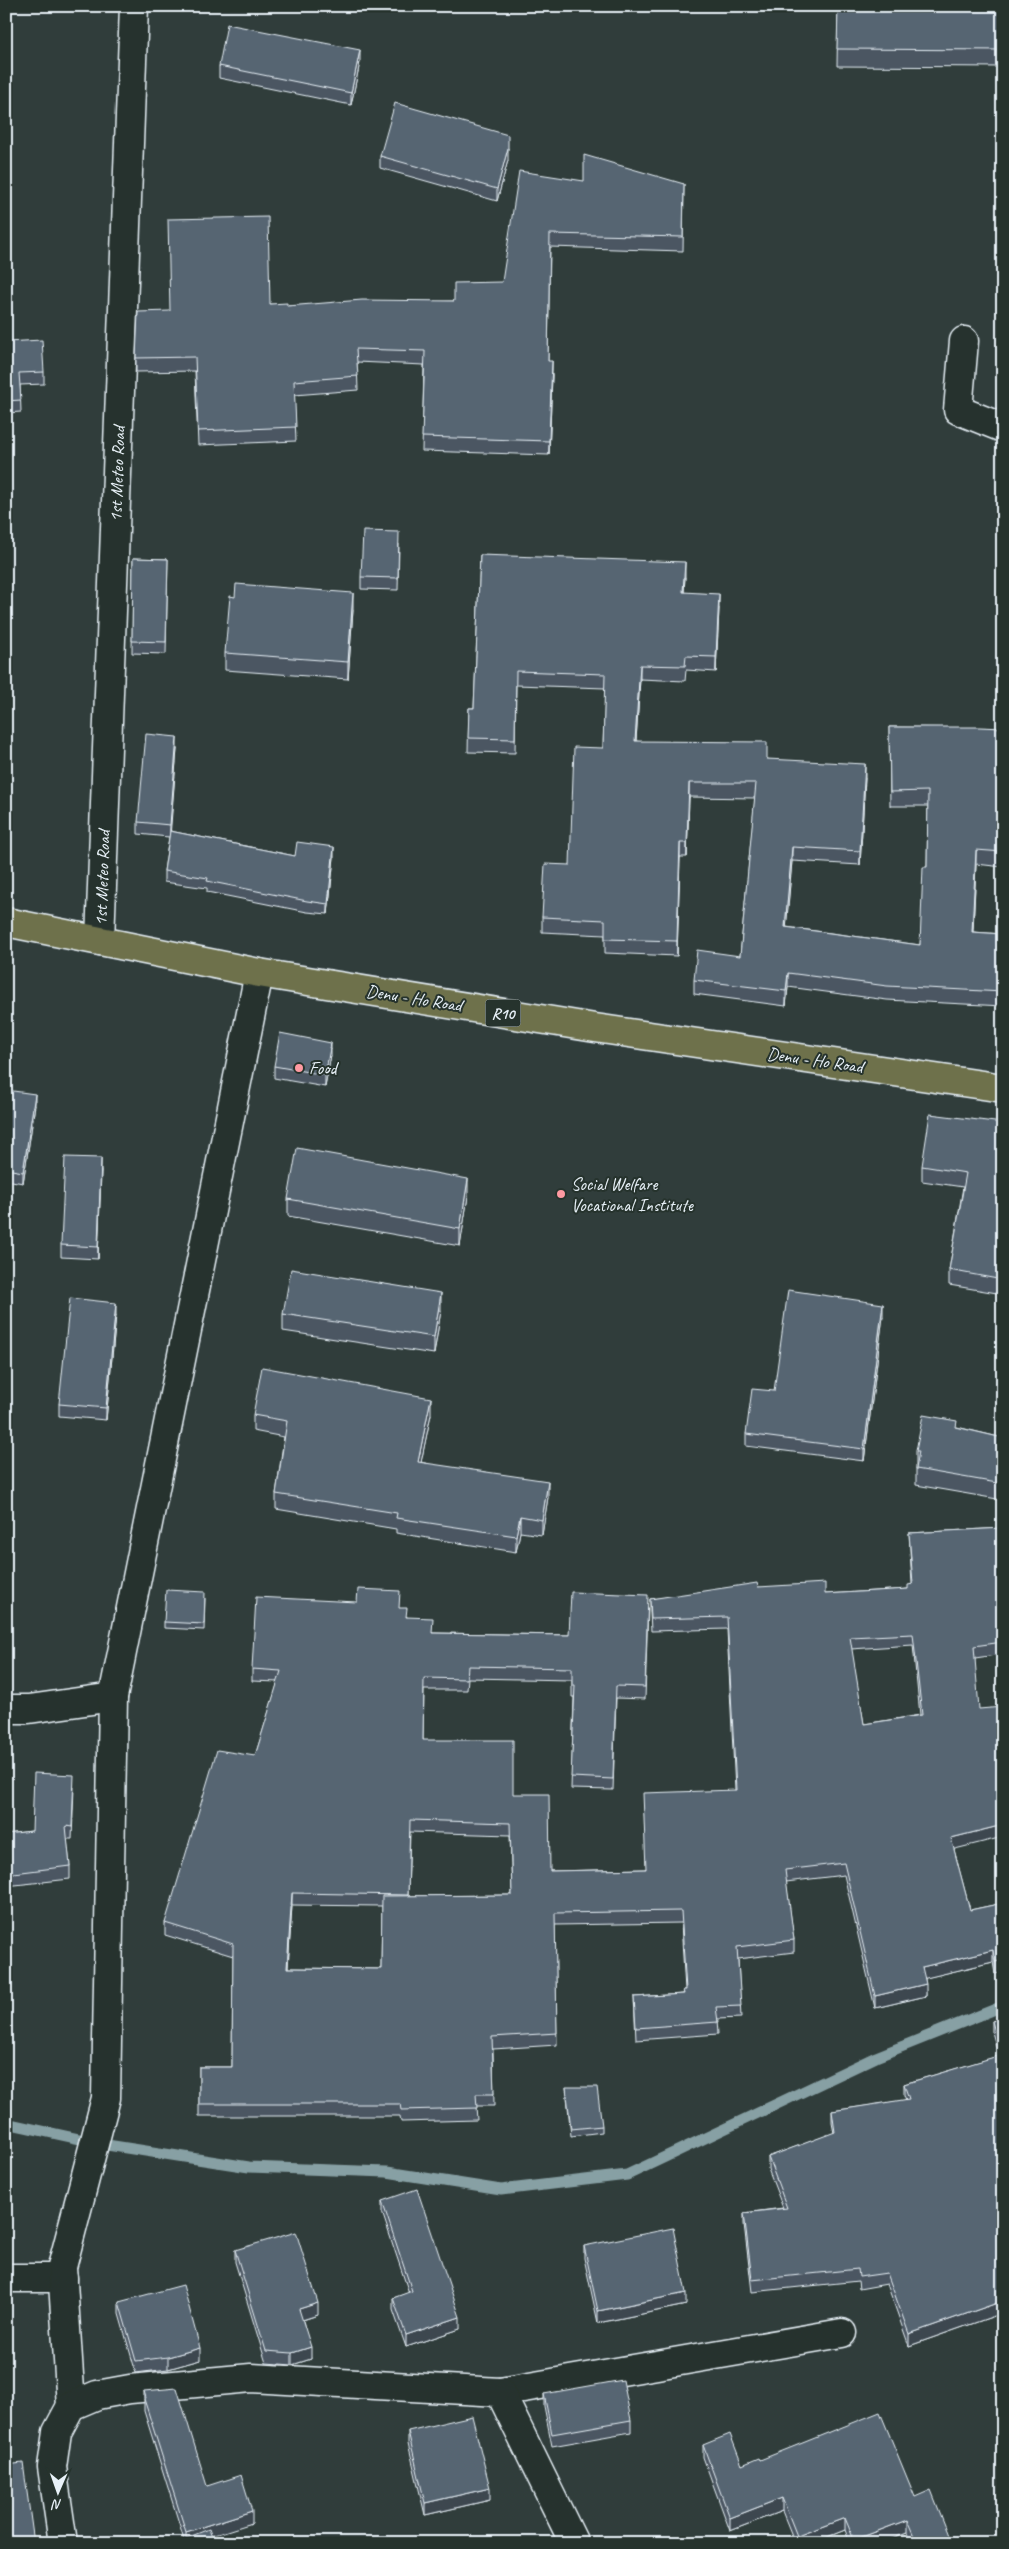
<svg xmlns="http://www.w3.org/2000/svg" width="1009" height="2549" viewBox="0 0 1009 2549" font-family="Caveat,sans-serif">
  <style>
    .lines { fill: none; stroke-linecap: round; stroke-linejoin: round }
    .stream { stroke: #87a0a4; stroke-width: 11 }
    .minor-casing { stroke: #e8f1f8; stroke-width: 31 }
    .major-casing { stroke: #e8f1f8; stroke-width: 31 }
    .minor { stroke: #26332d; stroke-width: 28 }
    .major { stroke: #6e714b; stroke-width: 28 }
    .wall { fill: #4b5762; stroke: #e8f1f8; fill-rule: evenodd }
    .shaded-wall { fill: #3d4750; stroke: #e8f1f8 }
    .building { fill: #576572; stroke: #e8f1f8; fill-rule: evenodd }
    .poi-dot { fill: #ff9aa2; stroke: #26332d; stroke-width: 2 }
    .labels { text-anchor: middle; stroke-width: 4; stroke-linejoin: round; paint-order: stroke }
    .shield { fill: #26332d; stroke: #aeb8bb; stroke-width: 1 }
    .shield-label { font-size: 16px; font-weight: bold; fill: #e8f1f8 }
    .street-label { font-size: 18px; fill: #e8f1f8; stroke: #26332d }
    .poi-label { font-size: 18px; fill: #e8f1f8; stroke: #26332d; text-anchor: start }
  </style>
  <rect width="100%" height="100%" fill="#303d3b"/>
  <filter id="ink" filterUnits="userSpaceOnUse"><feTurbulence type="fractalNoise" baseFrequency=".02" numOctaves="2"/><feDisplacementMap in="SourceGraphic" scale="10" xChannelSelector="R" yChannelSelector="G"/><feConvolveMatrix kernelMatrix="1 2 1 2 8 2 1 2 1" color-interpolation-filters="sRGB"/></filter>
  <g filter="url(#ink)">
    <g class="lines">
      <polyline class="stream" points="6,2123 107,2145 249,2167 387,2172 501,2190 627,2175 876,2057 1003,2006"/>
      <defs>
        <g id="minor">
          <polyline points="964,341 958,410 1003,428"/>
          <polyline points="100,941 134,6"/>
          <polyline points="6,1709 29,1709 113,1697 259,973"/>
          <polyline points="6,2278 63,2278"/>
          <polyline points="500,2392 842,2333"/>
          <polyline points="71,2406 62,2267 106,2098 113,1697"/>
          <polyline points="63,2543 52,2467 57,2432 71,2406 97,2395 130,2389 251,2378 500,2392 574,2543"/>
        </g>
        <polyline id="major" points="6,922 259,973 595,1028 1003,1088"/>
      </defs>
      <use href="#minor" class="minor-casing"/>
      <use href="#major" class="major-casing"/>
      <use href="#minor" class="minor"/>
      <use href="#major" class="major"/>
    </g>
    <g class="wall">
      <polygon points="838,6 1003,6 1003,67 837,66"/>
      <polygon points="360,62 351,105 219,78 219,66"/>
      <polygon points="380,156 508,160 497,201 380,168"/>
      <polygon points="584,181 684,184 683,251 550,247 548,361 552,375 549,455 422,451 424,365 357,362 358,390 294,395 296,441 198,445 195,371 136,372 136,358 170,311 270,304 287,306 454,301 502,282"/>
      <polygon points="6,342 44,372 44,384 20,385 21,412 6,413"/>
      <polygon points="399,544 398,590 361,589 361,577"/>
      <polygon points="480,555 685,577 684,592 719,608 716,672 686,670 685,681 640,679 636,741 767,759 865,778 860,865 792,861 786,927 920,945 927,867 928,806 890,806 889,727 1003,728 1003,867 976,864 973,932 1003,934 1003,1006 887,1000 788,987 786,1006 694,994 694,980 740,956 755,798 689,797 687,857 680,857 677,956 605,953 605,935 542,932 542,917 570,865 603,748 605,688 516,685 515,753 468,752 469,708 474,708"/>
      <polygon points="133,558 168,559 166,654 132,653"/>
      <polygon points="353,610 348,679 225,670 225,653"/>
      <polygon points="177,749 170,831 295,856 334,857 328,914 307,912 207,892 207,888 164,882 164,871 169,837 138,834 138,822"/>
      <polygon points="331,1055 325,1087 274,1078 274,1066"/>
      <polygon points="6,1090 35,1105 23,1183 6,1180"/>
      <polygon points="1003,1123 1003,1294 949,1285 949,1270 963,1187 922,1181 922,1166"/>
      <polygon points="101,1170 98,1259 61,1257 61,1245"/>
      <polygon points="468,1196 460,1246 288,1216 288,1199"/>
      <polygon points="441,1310 434,1354 283,1331 283,1314"/>
      <polygon points="116,1315 106,1420 59,1416 59,1404"/>
      <polygon points="883,1316 864,1461 746,1446 746,1434 774,1391"/>
      <polygon points="431,1414 421,1462 548,1497 542,1535 520,1532 516,1552 396,1533 396,1529 276,1509 276,1494 284,1437 253,1431 253,1415"/>
      <polygon points="957,1427 1003,1438 1003,1500 916,1485 916,1451"/>
      <path d="M1003 1528V1654L975 1658 954 1850 970 1910 1003 1903 995 1974 993 1962 925 1978 926 1996 875 2008 844 1875 786 1882 794 1940V1952L738 1959 741 2018 717 2019 718 2034 636 2040 634 1997 683 1994 685 1990 681 1923 555 1925 557 2045 493 2049 494 2106H476L477 2120 401 2122 400 2116H199V2067H232L233 1956 165 1935V1923L255 1756 278 1682 252 1681V1669L399 1608 407 1617 433 1633 569 1635 648 1607 645 1699 616 1698 613 1790 571 1789 574 1697H572V1680L468 1678 467 1690H424L423 1740 513 1794 550 1871 645 1869 735 1790 727 1629 651 1631 650 1611V1599L758 1587 825 1594 908 1589 912 1584 909 1533ZM913 1645 920 1715 864 1724 851 1649ZM410 1832 510 1835 512 1895 408 1896ZM292 1905 382 1906 381 1969 288 1968Z"/>
      <polygon points="205,1598 204,1630 164,1628 164,1622"/>
      <polygon points="74,1787 72,1839 67,1839 70,1866 70,1879 6,1886 6,1834 32,1831"/>
      <polygon points="1003,2018 1003,2313 909,2346 887,2284 859,2289 858,2281 752,2292 744,2224 744,2213 783,2208 768,2169 768,2157 834,2133 832,2123 832,2111 906,2100 904,2095 904,2084 999,2056 992,2032 992,2021"/>
      <polygon points="566,2087 602,2126 602,2132 571,2136"/>
      <polygon points="382,2201 460,2329 406,2347 393,2310 393,2298 409,2293 382,2212"/>
      <polygon points="584,2246 686,2305 598,2323 584,2258"/>
      <polygon points="235,2250 318,2315 303,2320 311,2359 292,2365 266,2363 235,2262"/>
      <polygon points="119,2302 200,2360 168,2369 136,2373 119,2314"/>
      <polygon points="144,2391 207,2486 252,2523 184,2539 144,2411"/>
      <polygon points="544,2394 631,2420 631,2432 552,2446 544,2406"/>
      <polygon points="408,2431 490,2500 425,2515 408,2443"/>
      <polygon points="703,2445 742,2465 760,2460 915,2497 952,2543 911,2543 907,2533 881,2543 850,2543 845,2530 812,2543 795,2543 782,2511 730,2531 703,2457"/>
    </g>
    <g class="shaded-wall">
      <polygon points="360,50 360,62 351,105 351,93"/>
      <polygon points="508,148 508,160 497,201 497,189"/>
      <polygon points="552,361 552,375 549,455 549,441"/>
      <polygon points="685,562 685,577 683,607 683,592"/>
      <polygon points="353,593 353,610 348,679 348,662"/>
      <polygon points="719,594 719,608 716,672 716,657"/>
      <polygon points="640,665 640,679 635,755 635,741"/>
      <polygon points="177,737 177,749 170,837 170,825"/>
      <polygon points="865,764 865,778 860,865 860,851"/>
      <polygon points="689,783 689,797 687,857 687,843"/>
      <polygon points="680,843 680,857 677,956 677,941"/>
      <polygon points="334,847 334,857 328,914 328,904"/>
      <polygon points="792,847 792,861 785,942 785,927"/>
      <polygon points="976,850 976,864 972,946 972,932"/>
      <polygon points="788,973 788,987 786,1006 786,991"/>
      <polygon points="331,1043 331,1055 325,1087 325,1075"/>
      <polygon points="35,1094 35,1105 23,1183 23,1172"/>
      <polygon points="101,1158 101,1170 98,1259 98,1247"/>
      <polygon points="468,1179 468,1196 460,1246 460,1229"/>
      <polygon points="441,1293 441,1310 434,1354 434,1337"/>
      <polygon points="116,1303 116,1315 106,1420 106,1408"/>
      <polygon points="883,1304 883,1316 864,1461 864,1449"/>
      <polygon points="431,1398 431,1414 418,1477 418,1462"/>
      <polygon points="548,1481 548,1497 542,1535 542,1520"/>
      <polygon points="520,1516 520,1532 516,1552 516,1536"/>
      <polygon points="1003,1825 1003,1837 951,1850 951,1838"/>
      <polygon points="292,1893 292,1905 287,1980 287,1968"/>
      <polygon points="993,1950 993,1962 922,1979 922,1967"/>
      <polygon points="1003,1960 1003,1972 995,1974 995,1962"/>
      <polygon points="926,1984 926,1996 875,2008 875,1996"/>
      <polygon points="686,2293 686,2305 598,2323 598,2311"/>
      <polygon points="1003,2301 1003,2313 909,2346 909,2334"/>
      <polygon points="318,2303 318,2315 299,2321 299,2309"/>
      <polygon points="460,2317 460,2329 406,2347 406,2335"/>
      <polygon points="311,2347 311,2359 292,2365 292,2353"/>
      <polygon points="200,2348 200,2360 168,2369 168,2357"/>
      <polygon points="490,2488 490,2500 425,2515 425,2503"/>
      <polygon points="782,2498 782,2511 730,2531 730,2518"/>
      <polygon points="252,2511 252,2523 189,2543 186,2543 186,2532"/>
      <polygon points="845,2518 845,2530 812,2543 797,2543 797,2536"/>
      <polygon points="907,2520 907,2533 881,2543 854,2543 854,2540"/>
    </g>
    <g class="building">
      <polygon points="838,6 1003,6 1003,50 837,49"/>
      <polygon points="227,24 360,50 351,93 219,66"/>
      <polygon points="395,103 508,135 508,148 497,189 380,156"/>
      <polygon points="584,155 684,184 683,237 550,234 548,361 552,361 549,441 422,437 425,351 356,349 358,376 294,381 296,427 198,431 195,357 136,358 138,312 170,311 168,219 268,217 270,304 287,303 287,306 362,300 454,301 454,283 502,282 519,171 584,181"/>
      <polygon points="42,340 44,372 19,373 21,400 6,401 6,342"/>
      <polygon points="363,531 399,532 398,578 361,577"/>
      <polygon points="480,555 685,562 683,592 719,594 716,657 686,656 685,666 640,665 635,741 767,742 767,759 865,764 860,851 792,847 785,927 920,945 923,867 927,867 928,791 890,792 889,727 980,727 1003,728 1003,852 976,850 972,932 1003,934 1003,992 887,986 788,973 786,991 694,980 697,950 740,956 756,783 689,783 687,843 680,843 677,941 605,939 605,920 542,917 545,864 570,865 574,747 603,748 605,674 516,671 515,739 468,738 469,708 474,708"/>
      <polygon points="133,558 168,559 166,642 132,641"/>
      <polygon points="236,584 353,593 348,662 225,653 230,596 235,597"/>
      <polygon points="146,734 177,737 170,825 138,822"/>
      <polygon points="170,831 295,856 297,842 334,847 328,904 307,901 207,881 208,878 164,871"/>
      <polygon points="280,1033 331,1043 325,1075 274,1066"/>
      <polygon points="6,1090 35,1094 23,1172 6,1169"/>
      <polygon points="930,1114 1003,1123 1003,1280 949,1270 966,1173 922,1166"/>
      <polygon points="297,1148 468,1179 460,1229 288,1199"/>
      <polygon points="65,1157 101,1158 98,1247 61,1245"/>
      <polygon points="291,1269 441,1293 434,1337 283,1314"/>
      <polygon points="788,1290 883,1304 864,1449 746,1434 752,1389 774,1391"/>
      <polygon points="70,1298 116,1303 106,1408 59,1404"/>
      <polygon points="262,1367 431,1398 418,1462 548,1481 542,1520 520,1516 516,1536 396,1518 397,1513 276,1494 287,1421 253,1415"/>
      <polygon points="923,1415 957,1421 956,1427 1003,1438 1003,1484 916,1469 919,1451 916,1451"/>
      <path d="M1003 1528V1642L974 1646 979 1709 1003 1707V1825L951 1838 970 1910 1003 1903V1960L995 1962 993 1950 922 1967 926 1984 875 1996 844 1863 785 1870 794 1940 737 1947 741 2006 716 2007 718 2022 636 2028 634 1997 684 1994 683 1990H686L681 1911 555 1913 557 2033 492 2037 494 2094H476L477 2108 401 2110 400 2104H199V2067H232L233 1944 165 1923 217 1750 255 1756 281 1671 252 1669 256 1597 357 1602 358 1589 400 1591 399 1608H407L406 1617 433 1618 432 1633 569 1635 571 1592 648 1595 645 1687 616 1686 613 1779 571 1777 575 1685H572V1668L468 1666 467 1679 424 1678 423 1740H513V1794H549L550 1871 646 1869 643 1793 736 1790 727 1617 651 1619 650 1599 757 1583 758 1587 825 1583V1594L908 1589V1585L913 1584 909 1533ZM913 1634 922 1715 864 1724 850 1637ZM410 1820 510 1823 512 1895 382 1896 381 1969 287 1968 292 1893 408 1895Z"/>
      <polygon points="166,1590 205,1592 204,1624 164,1622"/>
      <polygon points="34,1773 74,1775 72,1827 66,1826 70,1866 6,1874 6,1834 32,1831"/>
      <polygon points="1003,2018 1003,2301 909,2334 887,2273 859,2277 858,2269 752,2280 744,2213 787,2208 768,2157 835,2132 832,2111 909,2099 904,2084 1001,2055 992,2021"/>
      <polygon points="566,2087 597,2087 602,2126 571,2129"/>
      <polygon points="417,2189 460,2317 406,2335 393,2298 412,2291 382,2201"/>
      <polygon points="673,2228 686,2293 598,2311 584,2246"/>
      <polygon points="296,2232 318,2303 299,2309 311,2347 292,2353 266,2351 235,2250"/>
      <polygon points="183,2285 200,2348 168,2357 136,2361 119,2302"/>
      <polygon points="623,2380 631,2420 552,2434 544,2394"/>
      <polygon points="177,2388 207,2486 241,2475 252,2511 186,2532 144,2399 146,2398 144,2391"/>
      <polygon points="880,2412 915,2497 931,2490 952,2543 917,2543 907,2520 854,2540 845,2518 797,2536 782,2498 730,2518 703,2445 730,2434 742,2465 759,2458 760,2460"/>
      <polygon points="472,2416 490,2488 425,2503 408,2431"/>
      <polygon points="23,2463 34,2543 6,2543 6,2465"/>
      <polygon points="209,2529 214,2543 174,2543"/>
    </g>
  </g>
  <g class="poi-dot">
    <circle cx="299" cy="1068" r="5"/>
    <circle cx="561" cy="1194" r="5"/>
  </g>
  <g class="labels">
    <rect class="shield" x="485.5" y="999.5" width="35" height="27" rx="4"/>
    <g class="shield-label">
      <text x="503" y="1019">R10</text>
    </g>
    <g class="street-label">
      <text transform="translate(117 474) rotate(-88)" y="6">1st Meteo Road</text>
      <text transform="translate(102 878) rotate(-88)" y="6">1st Meteo Road</text>
      <text transform="translate(414 998) rotate(9)" y="6">Denu - Ho Road</text>
      <text transform="translate(815 1060) rotate(8)" y="6">Denu - Ho Road</text>
    </g>
    <g class="poi-label">
      <text x="309" y="1074">Food</text>
      <text x="571" y="1190">Social Welfare<tspan x="571" dy="21">Vocational Institute</tspan></text>
    </g>
  </g>
  <rect width="1009" height="2549" fill="none" stroke="#26332d" stroke-width="25"/>
  <rect x="12" y="12" width="984" height="2524" fill="none" stroke="#e8f1f8" stroke-width="2" filter="url(#ink)"/>
  <g transform="translate(58 2492) rotate(182)" stroke="#26332d" stroke-width="4" paint-order="stroke">
  <path d="M0-4L9 19L0 12L-9 19Z" fill="#e8f1f8"/>
  <text y="-8" font-size="14" font-weight="bold" text-anchor="middle" fill="#e8f1f8">N</text>
  </g>
</svg>
